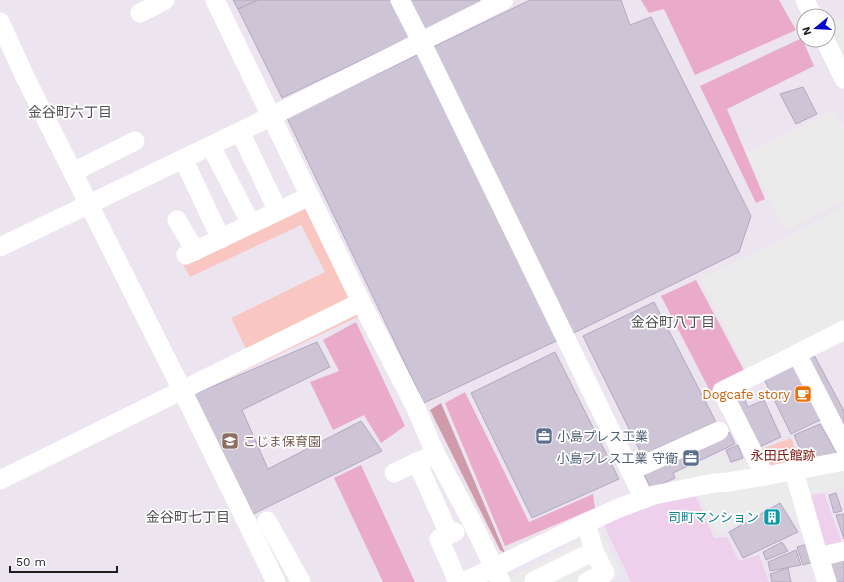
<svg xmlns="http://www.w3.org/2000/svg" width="844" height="582" viewBox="0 0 844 582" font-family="'Work Sans','Noto Sans JP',sans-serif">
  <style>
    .farmland { fill: #eed0ec }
    .grass { fill: #eaabca }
    .forest { fill: #cf9aaa }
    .park { fill: #fac6c2 }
    .parking { fill: #ebebeb }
    .building { fill: #cdc5d6; stroke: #b2a7c1 }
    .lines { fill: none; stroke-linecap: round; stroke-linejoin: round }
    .minor { stroke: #fff; stroke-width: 19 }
    .labels { text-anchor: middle; stroke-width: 3.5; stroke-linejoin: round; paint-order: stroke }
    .food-label { font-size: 13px; fill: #c56008; stroke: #fff; text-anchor: end }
    .service-label { font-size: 13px; fill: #4e5e75; stroke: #fff; text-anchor: start }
    .education-label { font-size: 13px; fill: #785e54; stroke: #fff; text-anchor: start }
    .park-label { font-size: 13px; fill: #7e140b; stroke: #fff }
    .culture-label { font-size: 13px; fill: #0d838f; stroke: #fff; text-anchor: end }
    .neighbourhood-label { font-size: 14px; fill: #525252; stroke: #fff }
  </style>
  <rect width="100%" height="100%" fill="#ece5f0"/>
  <g class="farmland">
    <polygon points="824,493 843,546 817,551 802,497"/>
    <polygon points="695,494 714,538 727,537 739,561 759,555 769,582 631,582 604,525 657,502"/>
  </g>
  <g class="grass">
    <polygon points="641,0 779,0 796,30 695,75 664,9 649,13"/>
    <polygon points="802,38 814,66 727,109 765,199 756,203 700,86"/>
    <polygon points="696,280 746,374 712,395 661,296"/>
    <polygon points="356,322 405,426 381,443 364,415 333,430 310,382 339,371 323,340"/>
    <polygon points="465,392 529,522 593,494 595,508 505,546 445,403"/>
    <polygon points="361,465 415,582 383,582 334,478"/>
  </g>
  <polygon class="forest" points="441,403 505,553 500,550 430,410"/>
  <g class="park">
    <polygon points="306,207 362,315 190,396 247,351 231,318 325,272 301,225 190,277 183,265"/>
    <polygon points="791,438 802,465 766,471 756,451"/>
  </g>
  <g class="parking">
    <polygon points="844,18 844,71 828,39 828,26"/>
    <polygon points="834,110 844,128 844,201 786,231 746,153"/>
    <polygon points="844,207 844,325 749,374 700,279 787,237"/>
    <polygon points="723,453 730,465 747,460 751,472 681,482 676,472"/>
    <polygon points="844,470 844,489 801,494 797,477"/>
    <polygon points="787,477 804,527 801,529 780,500 719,534 699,494"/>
    <polygon points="601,530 622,575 606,582 512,582 509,578"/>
  </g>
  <g class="building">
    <polygon points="233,0 258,0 238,9"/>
    <polygon points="258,0 479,0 481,3 282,98 238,9"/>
    <polygon points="530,0 621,0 630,25 651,17 751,216 739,252 584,328 424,403 287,118"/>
    <polygon points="803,87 817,114 796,124 780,94"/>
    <polygon points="654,302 716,422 642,455 583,336"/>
    <polygon points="317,342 330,367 242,410 268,469 361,421 382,451 247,517 190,396"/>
    <polygon points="555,352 619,479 532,518 471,393"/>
    <polygon points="813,353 844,411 844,456 822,419 791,434 763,377"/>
    <polygon points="742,393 748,407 764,400 781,437 753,450 730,399"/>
    <polygon points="820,424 840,459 807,465 794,435"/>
    <polygon points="729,432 735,444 673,473 675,478 651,489 644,474"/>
    <polygon points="738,445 743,458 731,462 726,450"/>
    <polygon points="836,493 842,511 834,513 829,495"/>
    <polygon points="780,503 798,532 743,558 729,532"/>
    <polygon points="844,514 844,539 836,515"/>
    <polygon points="782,542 788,551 766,560 763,552"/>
    <polygon points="811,543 816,561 803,565 797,547"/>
    <polygon points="796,550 801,565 770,571 768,562"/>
    <polygon points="844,556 844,582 831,582 825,562"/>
    <polygon points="788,568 791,582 772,582 770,574"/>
  </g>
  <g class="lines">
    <g class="minor">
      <polyline points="215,0 361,302 415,406 436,455 473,524 501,582"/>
      <polyline points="400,0 421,41 644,499"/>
      <polyline points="805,0 813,16"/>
      <polyline points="140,13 165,0"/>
      <polyline points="0,22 25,77 182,390 276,582"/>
      <polyline points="825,40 844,79"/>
      <polyline points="244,140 278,211"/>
      <polyline points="214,152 251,224"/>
      <polyline points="188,169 221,239"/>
      <polyline points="73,172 135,141"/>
      <polyline points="177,220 195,251"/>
      <polyline points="0,247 272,116 504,0"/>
      <polyline points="186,255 310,196"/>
      <polyline points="797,354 844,446"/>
      <polyline points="436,455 417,462 449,534"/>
      <polyline points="630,471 719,431"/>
      <polyline points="794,471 817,551 827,582"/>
      <polyline points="394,473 417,462"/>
      <polyline points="765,476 722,391 775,365 844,330"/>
      <polyline points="0,480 361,302"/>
      <polyline points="267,521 301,582"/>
      <polyline points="455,532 439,539 458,582"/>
      <polyline points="819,557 844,551"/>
      <polyline points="534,581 594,551 586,523"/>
      <polyline points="463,582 494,568 586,523 619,508 654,495 714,483 728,482 765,476 844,461"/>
      <polyline points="587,582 605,573 594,551"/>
    </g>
  </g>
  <defs>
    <symbol id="cafe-square" viewBox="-11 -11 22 22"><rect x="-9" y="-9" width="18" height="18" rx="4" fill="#e8710a" stroke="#fff"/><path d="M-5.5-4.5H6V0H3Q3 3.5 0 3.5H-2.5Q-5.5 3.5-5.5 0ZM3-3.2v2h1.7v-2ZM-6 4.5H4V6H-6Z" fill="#fff"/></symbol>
    <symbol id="office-square" viewBox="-11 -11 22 22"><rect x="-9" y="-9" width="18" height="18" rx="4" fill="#5c6f8a" stroke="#fff"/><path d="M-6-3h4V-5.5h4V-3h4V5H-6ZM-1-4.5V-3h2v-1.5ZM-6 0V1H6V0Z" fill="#fff"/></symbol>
    <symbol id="school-square" viewBox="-11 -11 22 22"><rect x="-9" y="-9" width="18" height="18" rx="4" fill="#8d6e63" stroke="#fff"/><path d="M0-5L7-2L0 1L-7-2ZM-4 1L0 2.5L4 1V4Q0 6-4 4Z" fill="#fff"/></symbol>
    <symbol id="building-square" viewBox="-11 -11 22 22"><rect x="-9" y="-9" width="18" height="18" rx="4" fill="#0f9aa8" stroke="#fff"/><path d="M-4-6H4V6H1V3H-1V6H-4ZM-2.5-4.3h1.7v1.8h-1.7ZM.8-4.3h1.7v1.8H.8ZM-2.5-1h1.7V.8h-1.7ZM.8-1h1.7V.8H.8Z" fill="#fff"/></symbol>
  </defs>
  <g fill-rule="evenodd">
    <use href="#cafe-square" x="793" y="384" width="20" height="20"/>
    <use href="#office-square" x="534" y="426" width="20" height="20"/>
    <use href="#school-square" x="220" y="431" width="20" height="20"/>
    <use href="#office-square" x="681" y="448" width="20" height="20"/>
    <use href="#building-square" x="762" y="507" width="20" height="20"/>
  </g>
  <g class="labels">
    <g class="food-label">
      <text x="790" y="399">Dogcafe story</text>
    </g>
    <g class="service-label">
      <text x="557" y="441">小島プレス工業</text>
      <text x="678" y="463" text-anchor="end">小島プレス工業 守衛</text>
    </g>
    <g class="education-label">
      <text x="243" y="446">こじま保育園</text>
    </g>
    <g class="park-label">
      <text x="783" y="460">永田氏館跡</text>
    </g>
    <g class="culture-label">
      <text x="759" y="522">司町マンション</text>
    </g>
    <g class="neighbourhood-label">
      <text x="70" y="117">金谷町六丁目</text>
      <text x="673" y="327">金谷町八丁目</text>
      <text x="188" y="522">金谷町七丁目</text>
    </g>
  </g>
  <g transform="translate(816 28) rotate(252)"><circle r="19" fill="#ffffff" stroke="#a5a5a5"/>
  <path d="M0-3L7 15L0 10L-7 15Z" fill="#0002ce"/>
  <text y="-6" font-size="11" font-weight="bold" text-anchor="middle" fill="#1f1f1f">N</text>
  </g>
  <path d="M10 566v6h107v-6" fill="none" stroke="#1f1f1f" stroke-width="2"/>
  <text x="16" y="566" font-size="12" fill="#1f1f1f" stroke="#ffffff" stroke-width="3" paint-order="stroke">50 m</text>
</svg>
